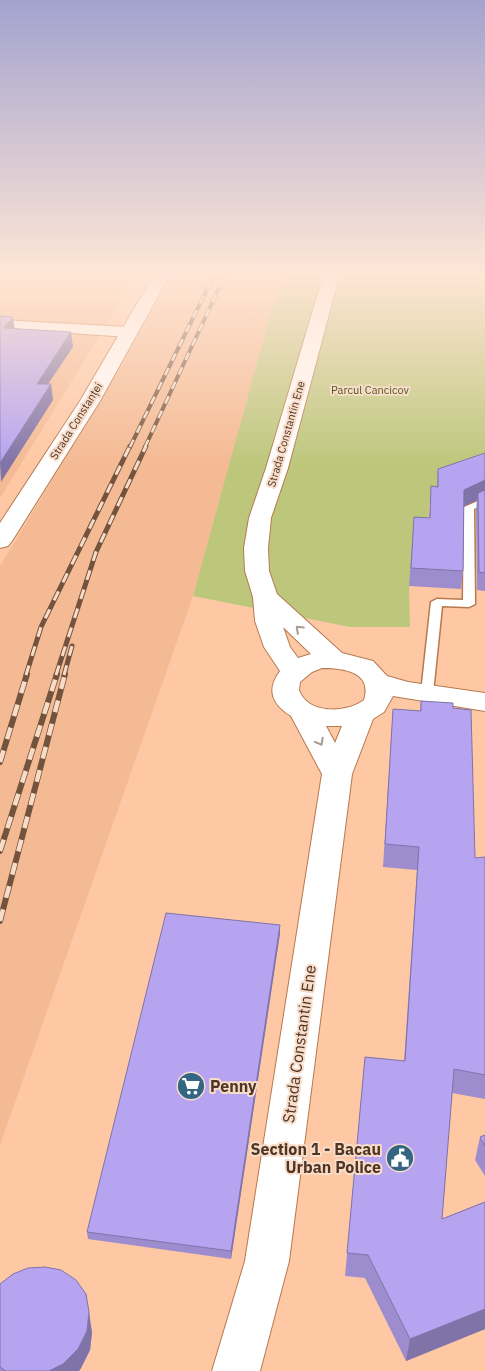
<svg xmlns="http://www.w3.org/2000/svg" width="485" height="1371" viewBox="0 0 485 1371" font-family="'IBM Plex Sans',sans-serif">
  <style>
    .built { fill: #f4ba93 }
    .green { fill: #bdc77c }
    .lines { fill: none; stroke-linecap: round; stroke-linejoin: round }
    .lane-casing { stroke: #b7794e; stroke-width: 3 }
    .street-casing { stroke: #b7794e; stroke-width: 2 }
    .secondary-casing { stroke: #b7794e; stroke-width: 2 }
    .lane { fill: #fff; fill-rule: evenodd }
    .street { fill: #fff; fill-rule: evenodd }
    .secondary { fill: #fff; fill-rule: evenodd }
    .rail-far2-casing { stroke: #73533d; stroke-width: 4 }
    .rail-far1-casing { stroke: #73533d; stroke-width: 5 }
    .rail-casing { stroke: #73533d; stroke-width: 6 }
    .rail-far2 { stroke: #f8dcca; stroke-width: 2.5; stroke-dasharray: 8; stroke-linecap: butt }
    .rail-far1 { stroke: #f8dcca; stroke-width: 3; stroke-dasharray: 10; stroke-linecap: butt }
    .rail { stroke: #f8dcca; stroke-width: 4.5; stroke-dasharray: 12; stroke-linecap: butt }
    .wall { fill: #9d8dce }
    .shaded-wall { fill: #7f73a8 }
    .building { fill: #b6a4f0; stroke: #7f73a8 }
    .oneway { stroke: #a89a91 }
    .labels { text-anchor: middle; stroke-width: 4; stroke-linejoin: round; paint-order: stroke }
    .far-park-label { font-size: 11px; fill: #53591d; stroke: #f8dcca }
    .far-street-label { font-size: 11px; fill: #503523; stroke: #f8dcca }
    .near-street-label { font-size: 16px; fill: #503523; stroke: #f8dcca }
    .near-poi-label { font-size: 16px; font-weight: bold; fill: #503523; stroke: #f8dcca; text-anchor: start }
  </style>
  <rect width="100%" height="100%" fill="#fec8a4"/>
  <g class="built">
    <polygon points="0,273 138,273 0,498"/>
    <polygon points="173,273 286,273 269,319 193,596 0,1145 0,566 128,355"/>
  </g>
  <polygon class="green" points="286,273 485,273 485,469 436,504 429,504 428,535 409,586 410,627 350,627 193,596 269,319"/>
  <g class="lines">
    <defs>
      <g id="lane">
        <polygon points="0,273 7,273 0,277"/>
        <polygon points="485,498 485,504 474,509 475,604 469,607 442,606 433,693 427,697 423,696 421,693 431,602 437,599 463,600 464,507"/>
      </g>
      <polygon id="street" points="0,320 128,327 133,329 136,332 133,335 128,337 0,328"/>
      <g id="secondary">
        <polygon points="155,273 171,273 100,401 12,541 8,546 0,548 0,523 80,401"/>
        <path d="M324 273H340L288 468 271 518 268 548 269 571 277 594 342 653 373 661 387 676 408 682 485 693V711L393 696 384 712 373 719 352 774 289 1261 260 1371H212L245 1261 322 774 291 716C272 704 266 690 280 671L264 647 255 621 253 597 245 571 244 548 249 518 266 468ZM283 627 311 654 298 658 290 647ZM322 668C342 668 373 671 364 700 347 713 308 715 299 690L300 682 312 672ZM326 726H342L335 743Z"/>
      </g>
    </defs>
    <use href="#lane" class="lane-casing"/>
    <use href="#street" class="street-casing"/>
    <use href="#secondary" class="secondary-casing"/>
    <use href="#lane" class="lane"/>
    <use href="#street" class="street"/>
    <use href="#secondary" class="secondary"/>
    <defs>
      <g id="rail-far2">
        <polyline points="130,447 215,273"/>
        <polyline points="145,447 226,273"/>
      </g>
      <g id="rail-far1">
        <polyline points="26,675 41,627 130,446"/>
        <polyline points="56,675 96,552 146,446"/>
        <polyline points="64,675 72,646"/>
      </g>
      <g id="rail">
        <polyline points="0,762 27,674"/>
        <polyline points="0,851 57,674"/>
        <polyline points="0,921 65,674"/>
      </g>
    </defs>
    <use href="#rail-far2" class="rail-far2-casing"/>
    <use href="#rail-far1" class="rail-far1-casing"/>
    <use href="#rail" class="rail-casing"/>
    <use href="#rail-far2" class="rail-far2"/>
    <use href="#rail-far1" class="rail-far1"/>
    <use href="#rail" class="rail"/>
  </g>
  <g class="wall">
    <polygon points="485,453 485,591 477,590 476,510 477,500 464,506 463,571 461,589 409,586 414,517 429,518 431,486 437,487 438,469"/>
    <polygon points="421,701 453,708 475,858 485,857 485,1099 452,1093 442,1219 485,1202 485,1329 406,1361 365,1278 345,1276 365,1057 404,1061 417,870 383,867 393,709 420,711"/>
    <polygon points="280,933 231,1259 88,1239 87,1232"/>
    <polygon points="485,1135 485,1176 475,1160 480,1137"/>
    <polygon points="0,1284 92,1332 90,1350 81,1368 79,1371 0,1371"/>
  </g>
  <g class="shaded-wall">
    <polygon points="13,317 15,331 4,328"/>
    <polygon points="71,332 73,347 38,399 37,384"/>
    <polygon points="51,384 53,400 1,482 0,463"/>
    <polygon points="485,480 485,496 478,493 477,500 462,507 464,490"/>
    <polygon points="280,925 280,933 231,1259 231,1251"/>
    <polygon points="485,1309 485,1329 406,1361 410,1339"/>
    <polygon points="89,1312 92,1332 90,1350 81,1368 79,1371 49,1371"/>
  </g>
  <g class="building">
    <polygon points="0,316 13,317 4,328 71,332 37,384 51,384 0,463"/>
    <polygon points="485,453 485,480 464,490 463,571 411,568 414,517 430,518 431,486 438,487 438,469"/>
    <polygon points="485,490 485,573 479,572 478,493"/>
    <polygon points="421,701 453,703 453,708 471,710 475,858 485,857 485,1075 454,1069 442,1219 485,1202 485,1309 410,1339 368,1255 347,1253 365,1057 405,1061 419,847 385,844 393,709 421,711"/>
    <polygon points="166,913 280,925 231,1251 87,1232"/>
    <polygon points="485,1135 485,1146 480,1137"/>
    <polygon points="45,1267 61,1270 76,1280 86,1294 89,1312 87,1331 78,1349 63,1364 49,1371 6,1371 0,1367 0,1284 13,1274 28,1268"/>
  </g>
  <defs><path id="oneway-chevron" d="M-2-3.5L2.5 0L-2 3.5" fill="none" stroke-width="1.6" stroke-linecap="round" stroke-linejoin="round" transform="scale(1.25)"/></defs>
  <g class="oneway">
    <use href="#oneway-chevron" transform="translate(299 629) rotate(-137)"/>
    <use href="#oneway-chevron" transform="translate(320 742) rotate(62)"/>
  </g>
  <linearGradient id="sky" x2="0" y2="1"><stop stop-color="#a3a3cf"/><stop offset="0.59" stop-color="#ffe6d6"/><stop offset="1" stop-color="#ffe6d6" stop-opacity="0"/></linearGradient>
  <rect width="485" height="465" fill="url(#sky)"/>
  <defs>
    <symbol id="supermarket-disc" viewBox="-11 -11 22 22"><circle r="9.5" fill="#326682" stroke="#f8dcca"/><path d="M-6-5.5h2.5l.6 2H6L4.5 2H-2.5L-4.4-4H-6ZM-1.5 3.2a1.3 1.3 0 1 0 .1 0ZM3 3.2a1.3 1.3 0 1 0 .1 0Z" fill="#fff"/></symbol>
    <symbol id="civic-disc" viewBox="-11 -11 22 22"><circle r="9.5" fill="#326682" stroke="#f8dcca"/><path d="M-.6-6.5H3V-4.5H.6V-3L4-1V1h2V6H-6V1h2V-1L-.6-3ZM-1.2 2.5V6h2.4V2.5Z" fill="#fff"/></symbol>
  </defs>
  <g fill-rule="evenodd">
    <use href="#supermarket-disc" x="175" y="1070" width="32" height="32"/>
    <use href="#civic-disc" x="384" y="1142" width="32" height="32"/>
  </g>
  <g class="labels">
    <g class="far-park-label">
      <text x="370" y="394">Parcul Cancicov</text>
    </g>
    <g class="far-street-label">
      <text transform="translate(76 421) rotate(-58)" y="4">Strada Constanței</text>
      <text transform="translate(286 434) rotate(-74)" y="4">Strada Constantin Ene</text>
    </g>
    <g class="near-street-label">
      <text transform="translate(299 1044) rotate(-82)" y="6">Strada Constantin Ene</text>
    </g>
    <g class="near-poi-label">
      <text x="210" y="1092">Penny</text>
      <text x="381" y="1155" text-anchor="end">Section 1 - Bacau<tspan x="381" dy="18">Urban Police</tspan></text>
    </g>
  </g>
</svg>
